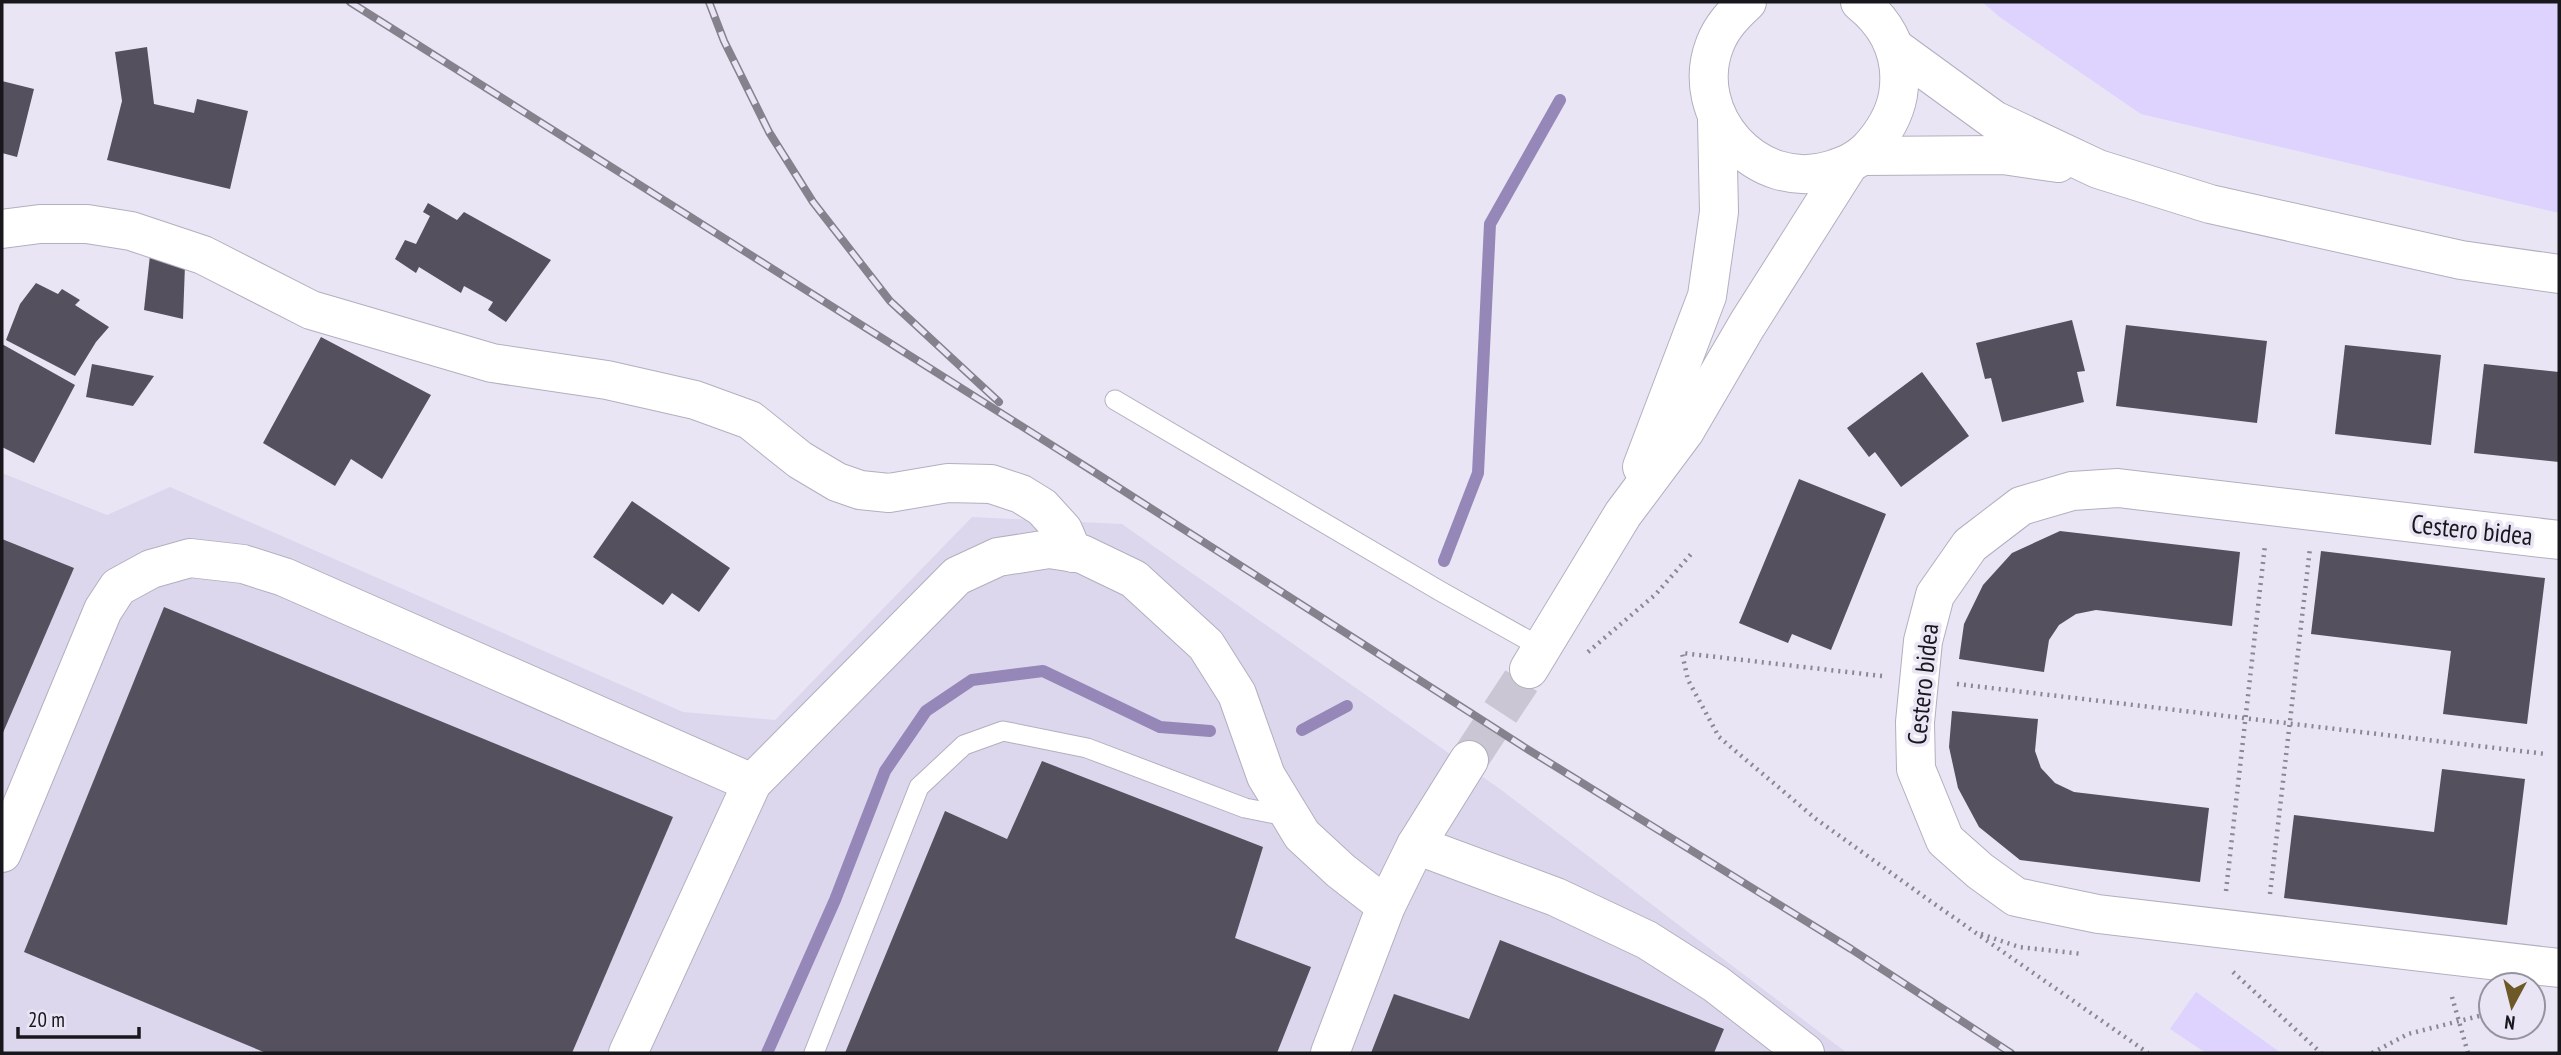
<svg xmlns="http://www.w3.org/2000/svg" width="2561" height="1055" viewBox="0 0 2561 1055" font-family="'PT Sans Narrow',sans-serif">
  <style>
    .built { fill: #ddd7ee }
    .green { fill: #ded2ff }
    .lines { fill: none; stroke-linecap: round; stroke-linejoin: round }
    .stream { stroke: #9587b7; stroke-width: 12 }
    .building { fill: #54505e }
    .secondary-tunnel { stroke: #cac6d4; stroke-width: 38; stroke-dasharray: 38 19; stroke-linecap: butt }
    .lane-casing { stroke: #b3afbe; stroke-width: 21 }
    .street-casing { stroke: #b3afbe; stroke-width: 40 }
    .secondary-casing { stroke: #b3afbe; stroke-width: 40 }
    .path { stroke: #8a8893; stroke-width: 4.5; stroke-dasharray: 2 5; stroke-linecap: butt }
    .lane { stroke: #fff; stroke-width: 19 }
    .street { stroke: #fff; stroke-width: 38 }
    .secondary { stroke: #fff; stroke-width: 38 }
    .rail-casing { stroke: #85828d; stroke-width: 8 }
    .rail { stroke: #e9e5f5; stroke-width: 5; stroke-dasharray: 16; stroke-linecap: butt }
    .labels { text-anchor: middle; stroke-width: 7; stroke-linejoin: round; paint-order: stroke }
    .street-label { font-size: 26px; fill: #18171c; stroke: #e9e5f5 }
  </style>
  <rect width="100%" height="100%" fill="#e9e5f5"/>
  <polygon class="built" points="2,473 107,515 170,487 683,712 775,720 972,517 1122,524 1500,789 1847,1053 2,1053"/>
  <g class="green">
    <polygon points="1982,2 2559,2 2559,213 2141,114 2001,18"/>
    <polygon points="2196,992 2281,1053 2206,1053 2170,1029"/>
  </g>
  <g class="lines">
    <g class="stream">
      <polyline points="1444,561 1478,473 1490,224 1560,100"/>
      <polyline points="1302,730 1347,706"/>
      <polyline points="767,1053 835,900 885,771 926,711 972,680 1043,671 1160,727 1210,731"/>
    </g>
  </g>
  <g class="building">
    <polygon points="147,47 154,104 194,113 197,99 248,111 230,189 107,160 122,101 115,52"/>
    <polygon points="2,81 34,89 17,157 2,153"/>
    <polygon points="428,203 457,220 464,212 551,260 506,322 488,310 493,302 464,286 461,293 419,267 416,273 395,259 405,240 416,244 430,216 423,212"/>
    <polygon points="150,255 185,265 183,319 144,310"/>
    <polygon points="36,283 58,294 62,289 80,300 75,305 109,327 96,342 75,376 6,340 20,304"/>
    <polygon points="2072,320 2085,371 2077,372 2084,402 2002,422 1991,378 1985,379 1976,343"/>
    <polygon points="2126,325 2267,341 2257,423 2116,406"/>
    <polygon points="321,337 431,395 382,479 351,459 335,486 263,443"/>
    <polygon points="2,344 75,385 34,463 2,447"/>
    <polygon points="2345,345 2441,355 2431,445 2335,434"/>
    <polygon points="92,364 154,376 133,406 86,397"/>
    <polygon points="2484,364 2559,372 2559,462 2474,453"/>
    <polygon points="1922,372 1969,436 1901,487 1875,452 1869,457 1847,428"/>
    <polygon points="1799,479 1886,514 1831,650 1792,634 1788,643 1739,623"/>
    <polygon points="632,501 730,568 699,612 672,593 663,605 593,557"/>
    <polygon points="2060,531 2240,552 2232,626 2096,610 2076,614 2059,625 2049,640 2044,672 1959,659 1964,624 1983,585 2012,553"/>
    <polygon points="2,539 74,568 2,735"/>
    <polygon points="2321,551 2545,578 2527,724 2443,714 2451,651 2311,634"/>
    <polygon points="164,607 673,817 572,1053 266,1053 24,952"/>
    <polygon points="1952,711 2038,719 2035,751 2041,768 2055,783 2074,792 2209,808 2200,882 2020,860 1979,827 1958,788 1949,747"/>
    <polygon points="1042,761 1263,847 1235,938 1311,967 1277,1053 845,1053 945,811 1007,839"/>
    <polygon points="2442,769 2525,779 2507,925 2284,898 2294,815 2434,832"/>
    <polygon points="1500,940 1724,1029 1714,1053 1371,1053 1394,994 1469,1019"/>
  </g>
  <g class="lines">
    <polyline class="secondary-tunnel" points="1469,760 1529,669"/>
    <defs>
      <g id="lane">
        <polyline points="1115,400 1440,591 1542,648"/>
        <polyline points="814,1053 919,787 964,745 1003,731 1087,748 1245,808 1291,817"/>
      </g>
      <g id="street">
        <polyline points="1895,48 1994,120 2098,169 2210,204 2461,260 2559,274"/>
        <polyline points="1861,156 2003,155 2058,163"/>
        <polyline points="2,229 40,224 87,224 131,231 203,255 311,310 492,363 607,380 695,400 750,420 800,460 837,482 860,490 889,493 948,483 991,484 1021,494 1042,507 1063,530 1073,553"/>
        <polyline points="2559,540 2118,488 2072,491 2021,506 1970,545 1935,595 1923,641 1915,722 1916,769 1945,840 1980,871 2016,897 2098,914 2559,968"/>
        <polyline points="1416,845 1556,897 1647,940 1716,984 1805,1053"/>
        <polyline points="2,853 103,610 118,587 151,569 190,558 243,564 284,577 752,783"/>
        <polyline points="628,1053 752,783 957,576 998,557 1049,549 1082,554 1134,579 1206,645 1237,694 1266,776 1302,835 1341,871 1386,906"/>
      </g>
      <g id="secondary">
        <path d="M1747 2C1734 14 1722 26 1715 44 1687 115 1757 193 1831 170 1846 165 1857 161 1868 150 1883 134 1894 117 1898 95 1904 57 1889 25 1860 2"/>
        <polyline points="1642,467 1707,296 1719,212 1717,119"/>
        <polyline points="1529,669 1623,514 1685,431 1747,325 1849,164"/>
        <polyline points="1330,1053 1386,906 1416,845 1469,760"/>
      </g>
    </defs>
    <use href="#lane" class="lane-casing"/>
    <use href="#street" class="street-casing"/>
    <use href="#secondary" class="secondary-casing"/>
    <g class="path">
      <polyline points="1588,652 1656,594 1691,554"/>
      <polyline points="1882,676 1682,653 1688,680 1719,737 1816,819 1933,903 2148,1053"/>
      <polyline points="1957,684 2546,754"/>
      <polyline points="2226,891 2265,545"/>
      <polyline points="2270,894 2310,548"/>
      <polyline points="1981,934 2019,947 2082,954"/>
      <polyline points="2233,972 2321,1053"/>
      <polyline points="2452,997 2468,1053"/>
      <polyline points="2372,1053 2408,1034 2491,1013"/>
    </g>
    <use href="#lane" class="lane"/>
    <use href="#street" class="street"/>
    <use href="#secondary" class="secondary"/>
    <defs>
      <g id="rail">
        <polyline points="350,2 1091,470 1524,747 1851,949 2011,1053"/>
        <polyline points="709,2 724,41 769,132 813,202 890,301 999,402"/>
      </g>
    </defs>
    <use href="#rail" class="rail-casing"/>
    <use href="#rail" class="rail"/>
  </g>
  <g class="labels">
    <g class="street-label">
      <text transform="translate(2472 530) rotate(6)" y="9">Cestero bidea</text>
      <text transform="translate(1923 684) rotate(-84)" y="9">Cestero bidea</text>
    </g>
  </g>
  <rect width="2561" height="1055" fill="none" stroke="#18171c" stroke-width="7"/>
  <g transform="translate(2512 1006) rotate(187)"><circle r="33" fill="#e9e5f5" stroke="#95939e" stroke-width="2"/>
  <path d="M0-5L12 26L0 18L-12 26Z" fill="#6c5927"/>
  <text y="-10" font-size="19" font-weight="bold" text-anchor="middle" fill="#18171c">N</text>
  </g>
  <path d="M18 1027v10h121v-10" fill="none" stroke="#18171c" stroke-width="3.5"/>
  <text x="28" y="1027" font-size="21" fill="#18171c" stroke="#e9e5f5" stroke-width="5" paint-order="stroke">20 m</text>
</svg>
